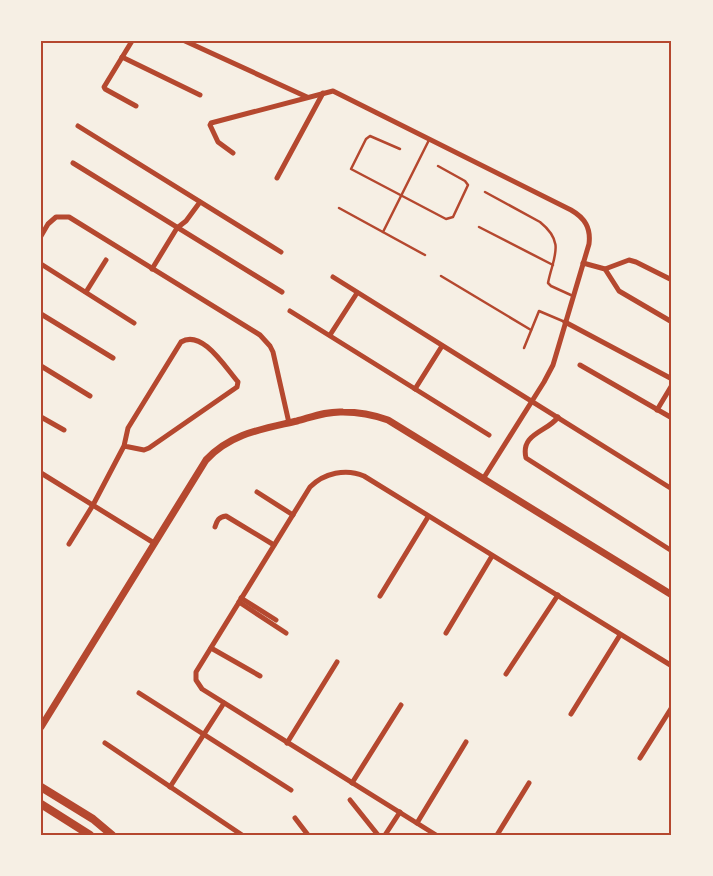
<svg xmlns="http://www.w3.org/2000/svg" width="713" height="876" viewBox="0 0 713 876" font-family="Montserrat,sans-serif">
  <style>
    .lines { fill: none; stroke-linecap: round; stroke-linejoin: round }
    .service { stroke: #b5482f; stroke-width: 2.5 }
    .minor { stroke: #b5482f; stroke-width: 5 }
    .tertiary { stroke: #b5482f; stroke-width: 7 }
    .secondary { stroke: #b5482f; stroke-width: 8 }
    .neatline { fill: none; stroke: #b5482f; stroke-width: 2 }
  </style>
  <rect width="100%" height="100%" fill="#f6efe4"/>
  <g class="lines">
    <g class="service">
      <polyline points="400,149 370,136 366,139 351,169 446,219 453,217 468,185 465,181 438,166"/>
      <path d="M485 192 540 222C566 243 553 257 548 283L551 286 573 296"/>
      <polyline points="339,208 425,255"/>
      <polyline points="479,227 553,265"/>
      <polyline points="383,232 429,140"/>
      <polyline points="441,276 531,330"/>
      <polyline points="524,348 539,311 565,322"/>
    </g>
    <g class="minor">
      <polyline points="132,41 104,87 105,89 136,106"/>
      <polyline points="185,41 307,97"/>
      <polyline points="122,57 200,95"/>
      <polyline points="78,126 281,252"/>
      <path d="M233 153 218 142 210 125 211 123 333 91 571 210C585 218 591 228 589 244L553 365 544 382 483 479"/>
      <polyline points="73,163 282,292"/>
      <polyline points="277,178 323,93"/>
      <polyline points="41,236 48,224 56,217 69,217 260,335 270,346 273,352 289,423"/>
      <polyline points="583,263 605,269 619,291 672,322"/>
      <polyline points="41,264 134,323"/>
      <polyline points="152,269 177,228 186,221 200,202"/>
      <polyline points="605,269 629,260 636,262 672,280"/>
      <polyline points="333,277 672,489"/>
      <polyline points="86,292 106,260"/>
      <polyline points="290,311 489,435"/>
      <polyline points="41,314 113,358"/>
      <polyline points="565,322 672,379"/>
      <polyline points="330,335 357,293"/>
      <polyline points="580,365 672,418"/>
      <polyline points="41,366 90,396"/>
      <polyline points="415,389 442,346"/>
      <polyline points="657,410 672,385"/>
      <polyline points="41,417 64,430"/>
      <path d="M558 417C548 432 520 433 526 458L672 551"/>
      <polyline points="41,473 154,543"/>
      <polyline points="257,492 293,515"/>
      <path d="M215 527C217 521 218 517 226 516L274 545"/>
      <path d="M69 544 93 505 124 446 128 428 181 342C202 329 225 367 238 382L237 387 149 448 144 450 124 446"/>
      <polyline points="380,596 428,517"/>
      <polyline points="241,598 276,620"/>
      <polyline points="239,602 286,633"/>
      <polyline points="446,633 492,556"/>
      <polyline points="211,648 260,676"/>
      <polyline points="506,674 558,595"/>
      <polyline points="139,693 291,790"/>
      <polyline points="571,714 620,635"/>
      <polyline points="105,743 242,835"/>
      <polyline points="287,743 337,662"/>
      <polyline points="640,758 672,707"/>
      <polyline points="352,783 401,705"/>
      <polyline points="170,787 224,703"/>
      <polyline points="350,800 378,835"/>
      <polyline points="295,818 308,835"/>
      <polyline points="417,823 466,742"/>
      <polyline points="385,835 400,812"/>
      <path d="M436 835 202 689 196 680V672L310 487C324 473 346 468 364 476L672 666"/>
      <polyline points="497,835 529,783"/>
    </g>
    <path class="tertiary" d="M41 727 206 460C231 433 263 429 297 421 312 417 327 411 343 412 358 412 374 415 388 420L672 595"/>
    <g class="secondary">
      <polyline points="41,787 93,819 112,835"/>
      <polyline points="41,804 90,835"/>
    </g>
  </g>
  <rect width="713" height="876" fill="none" stroke="#f6efe4" stroke-width="85"/>
  <rect x="42" y="42" width="628" height="792" class="neatline"/>
</svg>
